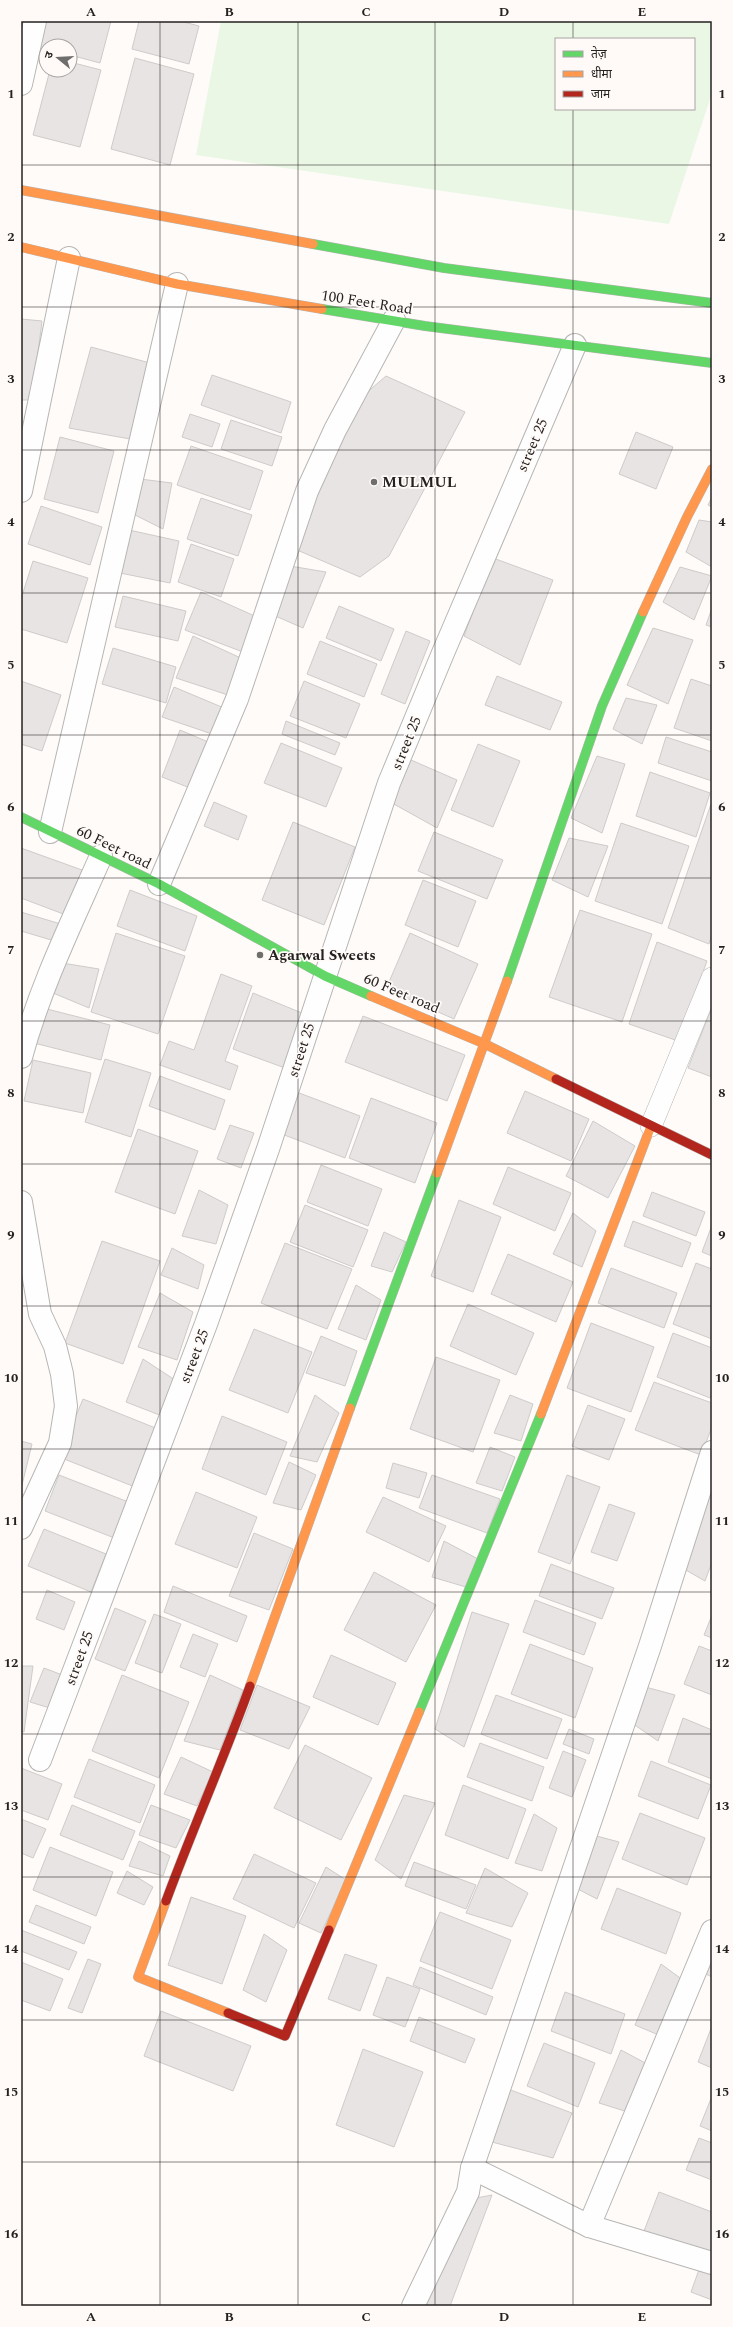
<svg xmlns="http://www.w3.org/2000/svg" width="733" height="2327" viewBox="0 0 733 2327" font-family="Spectral,'Noto Sans Devanagari',serif">
  <style>
    .green { fill: #eaf7e5; fill-rule: evenodd }
    .building { fill: #e7e4e3; stroke: #cecccb }
    .lines { fill: none; stroke-linecap: round; stroke-linejoin: round }
    .lane-casing { stroke: #b8b6b4; stroke-width: 22 }
    .street-casing { stroke: #b8b6b4; stroke-width: 24 }
    .fast-casing { stroke: #b8b6b4; stroke-width: 10 }
    .slow-casing { stroke: #b8b6b4; stroke-width: 10 }
    .jam-casing { stroke: #b8b6b4; stroke-width: 10 }
    .lane { stroke: #fffefe; stroke-width: 21 }
    .street { stroke: #fffefe; stroke-width: 22 }
    .fast { stroke: #63d668; stroke-width: 9 }
    .slow { stroke: #ff974d; stroke-width: 9 }
    .jam { stroke: #b3261e; stroke-width: 9 }
    .grid { fill: none; stroke: #242220; stroke-width: 1; stroke-opacity: 0.55 }
    .poi-dot { fill: #706e6c; stroke: #fffaf8; stroke-width: 1.5 }
    .labels { text-anchor: middle; stroke-width: 3.5; stroke-linejoin: round; paint-order: stroke }
    .street-label { font-size: 15px; fill: #242220; stroke: #fffaf8 }
    .poi-label { font-size: 15px; font-weight: bold; fill: #242220; stroke: #fffaf8; text-anchor: start }
    .neatline { fill: none; stroke: #242220; stroke-width: 1.5 }
    .grid-label { font-size: 13px; text-anchor: middle; font-weight: bold; fill: #242220 }
  </style>
  <rect width="100%" height="100%" fill="#fefbf9"/>
  <path class="green" d="M221 21H712V93L669 224 196 155ZM556 39H694V109H556Z"/>
  <g class="building">
    <polygon points="44,21 111,21 100,63 70,55 70,46 46,46 46,48 38,46"/>
    <polygon points="139,21 180,21 199,26 189,64 132,49"/>
    <polygon points="135,58 194,74 170,165 111,149"/>
    <polygon points="70,62 101,70 80,147 33,135 50,70 70,70"/>
    <polygon points="21,319 42,321 32,400 21,400"/>
    <polygon points="91,347 150,363 130,439 69,428"/>
    <polygon points="212,375 291,402 281,433 201,405"/>
    <polygon points="386,376 465,412 389,556 360,577 297,550 343,413"/>
    <polygon points="190,414 220,424 212,447 182,437"/>
    <polygon points="231,420 282,437 272,466 221,449"/>
    <polygon points="636,432 673,447 656,489 619,474"/>
    <polygon points="60,437 114,451 98,513 44,499"/>
    <polygon points="191,446 263,471 250,510 177,485"/>
    <polygon points="140,479 172,483 163,529 133,514"/>
    <polygon points="712,497 712,507 708,505"/>
    <polygon points="201,498 252,515 238,556 187,539"/>
    <polygon points="41,506 102,527 90,565 28,544"/>
    <polygon points="699,520 712,522 712,567 686,552"/>
    <polygon points="129,530 179,541 170,583 120,573"/>
    <polygon points="191,544 234,559 221,597 178,582"/>
    <polygon points="493,558 553,580 520,665 464,636"/>
    <polygon points="33,561 88,578 67,643 21,629 21,599"/>
    <polygon points="290,566 326,572 303,628 273,615"/>
    <polygon points="680,567 712,576 694,620 663,602"/>
    <polygon points="201,592 257,617 243,652 185,630"/>
    <polygon points="123,596 186,611 178,641 115,627"/>
    <polygon points="339,606 394,629 381,661 326,638"/>
    <polygon points="712,608 712,627 706,625"/>
    <polygon points="653,628 693,640 668,704 627,685"/>
    <polygon points="406,631 430,641 405,704 381,694"/>
    <polygon points="193,636 243,659 228,695 176,678"/>
    <polygon points="320,641 377,664 364,697 307,674"/>
    <polygon points="113,648 176,667 166,703 102,684"/>
    <polygon points="497,676 562,702 550,730 485,705"/>
    <polygon points="691,679 712,686 712,741 674,728"/>
    <polygon points="21,681 61,695 42,751 21,744"/>
    <polygon points="304,681 360,704 346,738 290,716"/>
    <polygon points="174,687 224,708 212,734 162,717"/>
    <polygon points="626,698 657,705 642,744 613,729"/>
    <polygon points="286,721 340,743 335,755 282,734"/>
    <polygon points="180,730 213,744 195,790 162,777"/>
    <polygon points="666,737 712,752 712,781 658,763"/>
    <polygon points="281,743 342,768 326,807 264,783"/>
    <polygon points="478,744 520,761 493,827 451,810"/>
    <polygon points="597,756 625,764 602,833 571,818"/>
    <polygon points="411,760 457,780 437,828 392,803"/>
    <polygon points="650,772 710,793 696,837 636,816"/>
    <polygon points="214,802 247,816 238,840 204,826"/>
    <polygon points="711,804 712,933 709,944 668,928"/>
    <polygon points="293,822 355,847 324,925 262,900"/>
    <polygon points="621,823 689,846 662,924 595,901"/>
    <polygon points="434,832 503,860 487,899 418,871"/>
    <polygon points="569,838 608,846 588,897 552,880"/>
    <polygon points="21,848 82,870 66,915 21,898"/>
    <polygon points="423,880 476,901 458,947 405,925"/>
    <polygon points="130,890 197,916 185,951 117,926"/>
    <polygon points="580,910 652,934 622,1022 549,997"/>
    <polygon points="21,912 64,925 58,942 21,931"/>
    <polygon points="116,933 185,956 158,1034 91,1012"/>
    <polygon points="410,933 478,964 454,1019 386,989"/>
    <polygon points="657,942 707,961 678,1041 629,1024"/>
    <polygon points="62,963 99,969 89,1008 53,993"/>
    <polygon points="221,974 252,986 225,1061 238,1066 230,1090 160,1065 169,1041 194,1050"/>
    <polygon points="253,993 302,1013 285,1068 233,1049"/>
    <polygon points="712,1007 712,1077 688,1068"/>
    <polygon points="43,1008 110,1025 101,1060 34,1043"/>
    <polygon points="363,1016 465,1055 447,1101 345,1062"/>
    <polygon points="105,1059 151,1073 131,1137 85,1122"/>
    <polygon points="33,1060 91,1073 83,1113 24,1101"/>
    <polygon points="160,1076 225,1100 215,1130 149,1106"/>
    <polygon points="294,1091 360,1116 345,1158 279,1133"/>
    <polygon points="525,1091 589,1119 571,1161 507,1133"/>
    <polygon points="371,1098 437,1123 415,1183 349,1158"/>
    <polygon points="593,1121 635,1146 608,1198 566,1176"/>
    <polygon points="230,1125 254,1133 241,1168 217,1159"/>
    <polygon points="138,1129 198,1151 175,1214 115,1192"/>
    <polygon points="321,1165 382,1189 368,1226 307,1202"/>
    <polygon points="508,1167 571,1193 555,1231 493,1204"/>
    <polygon points="199,1190 228,1205 216,1244 182,1236"/>
    <polygon points="652,1192 705,1212 696,1236 643,1216"/>
    <polygon points="459,1200 501,1217 473,1292 431,1276"/>
    <polygon points="305,1205 368,1230 353,1267 290,1242"/>
    <polygon points="573,1213 596,1231 582,1267 553,1254"/>
    <polygon points="633,1221 691,1243 682,1267 624,1246"/>
    <polygon points="712,1225 712,1256 702,1252"/>
    <polygon points="384,1232 406,1242 392,1272 371,1266"/>
    <polygon points="102,1241 160,1261 123,1364 65,1343"/>
    <polygon points="285,1243 352,1269 327,1329 261,1303"/>
    <polygon points="172,1248 204,1265 198,1289 161,1275"/>
    <polygon points="508,1254 573,1282 556,1322 491,1294"/>
    <polygon points="696,1263 712,1269 712,1339 673,1324"/>
    <polygon points="611,1268 677,1293 664,1328 598,1303"/>
    <polygon points="356,1285 381,1300 366,1340 338,1329"/>
    <polygon points="160,1293 193,1312 177,1360 138,1347"/>
    <polygon points="468,1304 534,1333 516,1375 450,1346"/>
    <polygon points="591,1323 654,1347 631,1412 567,1388"/>
    <polygon points="254,1329 312,1352 288,1413 229,1390"/>
    <polygon points="673,1333 712,1348 712,1392 710,1398 657,1377"/>
    <polygon points="321,1336 357,1351 345,1386 306,1373"/>
    <polygon points="436,1357 500,1380 473,1452 410,1429"/>
    <polygon points="143,1359 175,1380 162,1416 126,1402"/>
    <polygon points="654,1382 712,1403 712,1427 701,1455 635,1430"/>
    <polygon points="315,1395 339,1413 317,1462 290,1456"/>
    <polygon points="510,1395 533,1404 521,1441 494,1433"/>
    <polygon points="83,1399 158,1429 135,1487 59,1457"/>
    <polygon points="588,1405 625,1419 609,1460 572,1446"/>
    <polygon points="222,1416 287,1442 266,1495 202,1469"/>
    <polygon points="21,1441 32,1444 22,1485 21,1485"/>
    <polygon points="490,1447 515,1457 502,1491 476,1483"/>
    <polygon points="289,1462 316,1475 301,1510 273,1503"/>
    <polygon points="393,1463 427,1473 419,1498 386,1488"/>
    <polygon points="59,1475 131,1503 117,1539 45,1511"/>
    <polygon points="432,1475 500,1499 487,1533 419,1508"/>
    <polygon points="567,1475 600,1487 570,1564 538,1552"/>
    <polygon points="196,1492 257,1517 237,1568 175,1544"/>
    <polygon points="701,1493 712,1495 712,1562 705,1581 677,1565"/>
    <polygon points="383,1497 446,1526 429,1562 366,1532"/>
    <polygon points="609,1504 635,1513 617,1561 591,1552"/>
    <polygon points="44,1529 106,1554 91,1592 28,1566"/>
    <polygon points="254,1533 293,1549 269,1610 229,1596"/>
    <polygon points="444,1541 478,1559 466,1587 432,1577"/>
    <polygon points="551,1564 614,1588 602,1619 539,1596"/>
    <polygon points="374,1572 436,1605 406,1662 344,1630"/>
    <polygon points="173,1586 247,1616 237,1642 164,1612"/>
    <polygon points="47,1590 75,1602 64,1630 36,1619"/>
    <polygon points="535,1600 596,1623 584,1655 523,1632"/>
    <polygon points="115,1608 146,1621 125,1671 95,1659"/>
    <polygon points="472,1612 509,1624 464,1747 435,1729"/>
    <polygon points="154,1614 181,1624 162,1673 135,1663"/>
    <polygon points="712,1615 712,1638 704,1635"/>
    <polygon points="193,1634 218,1644 205,1677 180,1667"/>
    <polygon points="530,1644 593,1668 575,1718 511,1694"/>
    <polygon points="699,1646 712,1651 712,1695 684,1684"/>
    <polygon points="331,1655 396,1683 378,1725 313,1697"/>
    <polygon points="21,1666 33,1666 24,1732 21,1731"/>
    <polygon points="44,1668 65,1676 53,1709 30,1702"/>
    <polygon points="122,1675 189,1702 159,1778 92,1751"/>
    <polygon points="210,1675 243,1690 220,1750 184,1741"/>
    <polygon points="257,1685 310,1707 289,1749 240,1730"/>
    <polygon points="638,1685 675,1695 658,1741 626,1719"/>
    <polygon points="496,1695 562,1719 547,1759 481,1734"/>
    <polygon points="683,1718 712,1730 712,1779 668,1762"/>
    <polygon points="569,1729 594,1739 589,1754 563,1744"/>
    <polygon points="480,1743 544,1767 532,1801 467,1777"/>
    <polygon points="305,1745 372,1778 341,1840 274,1808"/>
    <polygon points="563,1751 586,1760 572,1797 549,1788"/>
    <polygon points="181,1757 213,1772 197,1806 164,1794"/>
    <polygon points="89,1759 155,1785 140,1823 74,1797"/>
    <polygon points="651,1761 711,1785 698,1819 638,1796"/>
    <polygon points="21,1768 62,1784 48,1820 21,1810"/>
    <polygon points="463,1785 526,1809 508,1859 445,1835"/>
    <polygon points="404,1795 435,1803 401,1879 375,1860"/>
    <polygon points="72,1805 135,1831 123,1860 60,1835"/>
    <polygon points="151,1805 190,1820 176,1848 139,1835"/>
    <polygon points="640,1813 705,1838 687,1885 622,1859"/>
    <polygon points="534,1814 557,1828 542,1871 515,1863"/>
    <polygon points="21,1819 46,1829 33,1858 21,1853"/>
    <polygon points="593,1835 619,1842 597,1899 574,1887"/>
    <polygon points="139,1841 170,1856 163,1876 129,1866"/>
    <polygon points="50,1847 113,1872 96,1916 33,1890"/>
    <polygon points="254,1854 316,1883 294,1928 233,1899"/>
    <polygon points="414,1862 476,1885 466,1909 405,1886"/>
    <polygon points="326,1867 346,1880 321,1933 299,1923"/>
    <polygon points="485,1868 528,1893 512,1927 466,1913"/>
    <polygon points="127,1871 153,1887 144,1905 117,1893"/>
    <polygon points="617,1888 681,1913 666,1954 601,1929"/>
    <polygon points="191,1897 246,1916 222,1984 168,1965"/>
    <polygon points="36,1905 91,1927 84,1944 29,1922"/>
    <polygon points="440,1912 511,1940 492,1989 420,1961"/>
    <polygon points="21,1930 77,1952 69,1970 21,1951"/>
    <polygon points="264,1934 287,1950 266,2002 243,1990"/>
    <polygon points="345,1954 377,1965 360,2011 328,1999"/>
    <polygon points="88,1959 101,1964 82,2013 68,2008"/>
    <polygon points="712,1960 712,1977 706,1974"/>
    <polygon points="21,1962 63,1979 50,2011 21,2000"/>
    <polygon points="661,1964 687,1983 661,2036 635,2025"/>
    <polygon points="420,1967 493,1997 486,2015 413,1985"/>
    <polygon points="387,1977 420,1989 405,2027 373,2015"/>
    <polygon points="565,1992 625,2014 611,2054 551,2031"/>
    <polygon points="161,2011 251,2046 233,2091 144,2056"/>
    <polygon points="419,2017 475,2039 465,2063 410,2041"/>
    <polygon points="712,2026 712,2068 698,2062"/>
    <polygon points="544,2043 595,2063 578,2107 527,2086"/>
    <polygon points="363,2049 423,2072 394,2147 336,2125"/>
    <polygon points="621,2050 649,2065 631,2113 599,2103"/>
    <polygon points="508,2089 572,2113 553,2158 488,2141"/>
    <polygon points="712,2096 712,2131 700,2126"/>
    <polygon points="699,2138 712,2143 712,2180 686,2170"/>
    <polygon points="659,2192 712,2212 712,2258 644,2231"/>
    <polygon points="492,2195 450,2306 426,2306 471,2199"/>
    <polygon points="701,2264 712,2268 712,2300 691,2292"/>
  </g>
  <g class="lines">
    <defs>
      <polyline id="lane" points="651,1126 712,978"/>
      <g id="street">
        <polyline points="21,84 35,21"/>
        <polyline points="21,491 69,258"/>
        <polyline points="50,832 177,284"/>
        <polyline points="159,884 237,699 307,491 335,430 394,320"/>
        <path d="M21 1057C40 987 72 922 101 856"/>
        <polyline points="21,1202 40,1314 55,1346 62,1374 66,1406 60,1443 21,1528"/>
        <polyline points="40,1760 206,1324 268,1149 389,783 443,653 575,345"/>
        <polyline points="472,2168 589,2226 712,2263"/>
        <polyline points="589,2226 712,1931"/>
        <polyline points="413,2306 468,2192 472,2168 650,1646 712,1452"/>
      </g>
      <g id="fast">
        <polyline points="313,244 444,268 712,303"/>
        <polyline points="322,309 425,326 712,363"/>
        <polyline points="21,817 159,884 325,976 371,996"/>
        <polyline points="507,981 602,706 643,612"/>
        <polyline points="350,1408 437,1173"/>
        <polyline points="419,1712 541,1414"/>
      </g>
      <g id="slow">
        <polyline points="21,190 313,244"/>
        <polyline points="21,247 177,284 322,309"/>
        <polyline points="643,612 687,517 712,469"/>
        <polyline points="371,996 485,1044 556,1079"/>
        <polyline points="437,1173 507,981"/>
        <polyline points="541,1414 651,1126"/>
        <polyline points="250,1686 350,1408"/>
        <polyline points="166,1901 138,1977 228,2013"/>
        <polyline points="329,1930 419,1712"/>
      </g>
      <g id="jam">
        <polyline points="556,1079 712,1155"/>
        <path d="M166 1901C193 1828 224 1758 250 1686"/>
        <polyline points="228,2013 285,2036 329,1930"/>
      </g>
    </defs>
    <use href="#lane" class="lane-casing"/>
    <use href="#street" class="street-casing"/>
    <use href="#fast" class="fast-casing"/>
    <use href="#slow" class="slow-casing"/>
    <use href="#jam" class="jam-casing"/>
    <use href="#lane" class="lane"/>
    <use href="#street" class="street"/>
    <use href="#fast" class="fast"/>
    <use href="#slow" class="slow"/>
    <use href="#jam" class="jam"/>
  </g>
  <path class="grid" d="M160 21V2306M298 21V2306M435 21V2306M573 21V39M573 109V2306M21 165H712M21 307H712M21 450H712M21 593H712M21 735H712M21 878H712M21 1021H712M21 1164H712M21 1306H712M21 1449H712M21 1592H712M21 1734H712M21 1877H712M21 2020H712M21 2162H712"/>
  <g class="poi-dot">
    <circle cx="374" cy="482" r="4"/>
    <circle cx="260" cy="955" r="4"/>
  </g>
  <g class="labels">
    <g class="street-label">
      <text transform="translate(367 302) rotate(9)" y="5">100 Feet Road</text>
      <text transform="translate(532 445) rotate(-67)" y="5">street 25</text>
      <text transform="translate(406 743) rotate(-68)" y="5">street 25</text>
      <text transform="translate(114 847) rotate(26)" y="5">60 Feet road</text>
      <text transform="translate(402 993) rotate(23)" y="5">60 Feet road</text>
      <text transform="translate(301 1050) rotate(-72)" y="5">street 25</text>
      <text transform="translate(194 1356) rotate(-69)" y="5">street 25</text>
      <text transform="translate(79 1658) rotate(-70)" y="5">street 25</text>
    </g>
    <g class="poi-label">
      <text x="382" y="487">MULMUL</text>
      <text x="268" y="960">Agarwal Sweets</text>
    </g>
  </g>
  <rect width="733" height="2327" fill="none" stroke="#fffaf8" stroke-width="44"/>
  <rect x="555" y="38" width="140" height="72" fill="#fffaf8" stroke="#a7a4a2"/>
  <rect x="563" y="51" width="20" height="6" fill="#63d668" stroke="#a7a4a2"/>
  <text x="591" y="58" font-size="12" fill="#242220">तेज़</text>
  <rect x="563" y="71" width="20" height="6" fill="#ff974d" stroke="#a7a4a2"/>
  <text x="591" y="78" font-size="12" fill="#242220">धीमा</text>
  <rect x="563" y="91" width="20" height="6" fill="#b3261e" stroke="#a7a4a2"/>
  <text x="591" y="98" font-size="12" fill="#242220">जाम</text>
  <g transform="translate(58 58) rotate(288)"><circle r="19" fill="#fffaf8" stroke="#a7a4a2"/>
  <path d="M0-3L7 15L0 10L-7 15Z" fill="#706e6c"/>
  <text y="-6" font-size="11" font-weight="bold" text-anchor="middle" fill="#242220">उ</text>
  </g>
  <rect x="22" y="22" width="689" height="2283" class="neatline"/>
  <g class="grid-label">
    <text x="91" y="16">A</text>
    <text x="229" y="16">B</text>
    <text x="366" y="16">C</text>
    <text x="504" y="16">D</text>
    <text x="642" y="16">E</text>
    <text x="11" y="98">1</text>
    <text x="722" y="98">1</text>
    <text x="11" y="241">2</text>
    <text x="722" y="241">2</text>
    <text x="11" y="383">3</text>
    <text x="722" y="383">3</text>
    <text x="11" y="526">4</text>
    <text x="722" y="526">4</text>
    <text x="11" y="669">5</text>
    <text x="722" y="669">5</text>
    <text x="11" y="811">6</text>
    <text x="722" y="811">6</text>
    <text x="11" y="954">7</text>
    <text x="722" y="954">7</text>
    <text x="11" y="1097">8</text>
    <text x="722" y="1097">8</text>
    <text x="11" y="1239">9</text>
    <text x="722" y="1239">9</text>
    <text x="11" y="1382">10</text>
    <text x="722" y="1382">10</text>
    <text x="11" y="1525">11</text>
    <text x="722" y="1525">11</text>
    <text x="11" y="1667">12</text>
    <text x="722" y="1667">12</text>
    <text x="11" y="1810">13</text>
    <text x="722" y="1810">13</text>
    <text x="11" y="1953">14</text>
    <text x="722" y="1953">14</text>
    <text x="11" y="2096">15</text>
    <text x="722" y="2096">15</text>
    <text x="11" y="2238">16</text>
    <text x="722" y="2238">16</text>
    <text x="91" y="2321">A</text>
    <text x="229" y="2321">B</text>
    <text x="366" y="2321">C</text>
    <text x="504" y="2321">D</text>
    <text x="642" y="2321">E</text>
  </g>
</svg>
